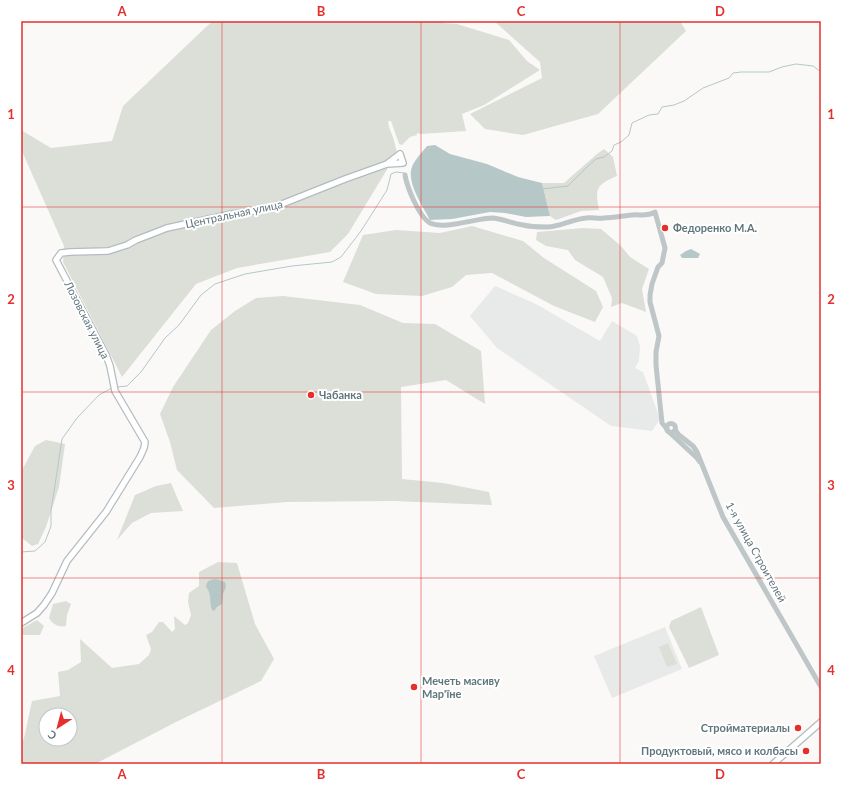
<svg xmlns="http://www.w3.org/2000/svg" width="842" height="785" viewBox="0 0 842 785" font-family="Lato,sans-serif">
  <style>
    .built { fill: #e8e9e9 }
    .green { fill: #dbdfd7; fill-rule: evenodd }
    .water { fill: #b6c7c8 }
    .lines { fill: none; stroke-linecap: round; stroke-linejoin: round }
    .stream { stroke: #b6c7c8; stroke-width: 1 }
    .secondary-casing { stroke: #b3bcbf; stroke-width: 8 }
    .tertiary { stroke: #bec6c8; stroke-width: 5 }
    .secondary { stroke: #fff; stroke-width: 5.5 }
    .grid { fill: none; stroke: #e4302d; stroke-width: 1; stroke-opacity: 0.55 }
    .poi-dot { fill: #e4302d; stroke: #fff; stroke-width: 1.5 }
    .labels { text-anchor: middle; stroke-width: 4; stroke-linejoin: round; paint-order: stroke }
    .street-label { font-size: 11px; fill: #60767d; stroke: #fff }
    .poi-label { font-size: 11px; font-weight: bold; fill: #60767d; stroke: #fff; text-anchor: start }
    .neatline { fill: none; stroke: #e4302d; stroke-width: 1.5 }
    .grid-label { font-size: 13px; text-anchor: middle; font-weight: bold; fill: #e4302d }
  </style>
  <rect width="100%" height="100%" fill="#faf9f8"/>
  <g class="built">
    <polygon points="495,286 536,304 600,341 612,321 637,336 640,346 639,361 635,368 643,372 660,419 652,431 611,426 497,348 470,316"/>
    <polygon points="665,627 682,669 612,698 594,656"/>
  </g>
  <g class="green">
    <polygon points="213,21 442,21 442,23 457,24 509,40 527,61 540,70 484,105 462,114 466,131 421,134 417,133 417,135 410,137 402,145 399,144 391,121 388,121 389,127 394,140 397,153 348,234 330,252 237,268 196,284 122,377 63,262 64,246 21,149 21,130 51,148 112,141 123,106 206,27"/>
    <polygon points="494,21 680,21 686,31 598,114 523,135 485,129 470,114 542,78 540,62"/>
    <path d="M604 149 613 157 617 176C596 185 595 188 599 210L581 211 556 220 550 216 542 183H564L597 154Z"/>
    <polygon points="472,226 523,241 544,258 596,291 603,307 595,322 554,306 492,273 466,275 452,287 422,296 376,294 343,282 363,235 396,230 440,233"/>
    <polygon points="583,228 601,229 621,246 630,257 649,269 642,289 646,312 622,303 611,307 612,298 603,277 575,260 568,250 546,246 536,240 537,232"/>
    <polygon points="283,296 360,305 403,323 435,324 481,351 485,404 446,380 401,387 402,479 443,483 489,492 492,505 393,501 287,502 214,508 177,470 170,442 160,414 173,387 211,330 235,311 256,298"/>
    <polygon points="46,440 65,444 59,487 46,527 38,544 32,546 21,537 21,472 35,446"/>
    <polygon points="171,483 183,511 151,513 132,523 117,540 135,495 156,486"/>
    <path d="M218 562 237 563 255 624 274 659 261 681 178 721 95 764H21V744L24 738 32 701 60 696 58 672 68 670 81 662 80 639 112 668 139 664 149 655 151 649 146 635 152 632 159 622H163L172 632 175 629 174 616 185 625 188 623 191 615 188 602 189 593 199 586V572ZM46 715H70V739H46Z"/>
    <path d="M66 601 71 604 67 615 66 626C59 628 52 624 49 618L53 604Z"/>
    <polygon points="701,607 719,655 689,668 669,627 671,621"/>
    <polygon points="37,620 44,626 40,635 21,635 21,629"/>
    <polygon points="668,643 677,664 667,667 659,647"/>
  </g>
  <g class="water">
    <path d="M435 145 450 154 487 164 518 177 542 183 550 216 526 217 505 213 490 212 452 219 430 220C423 207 406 182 412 167 414 161 422 152 427 146Z"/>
    <polygon points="691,249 700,254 698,258 682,258 680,255 686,251"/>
    <path d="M216 579 225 582C227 587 225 589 223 594 223 598 222 601 222 604L217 607 214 611 212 610C209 602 212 593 206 587 207 580 209 580 216 579Z"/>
  </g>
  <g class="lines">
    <g class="stream">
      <polyline points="542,189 568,186 587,167 596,159 604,157 612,151 614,145 621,142 629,135 632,123 649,115 658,114 662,107 674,105 684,101 703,88 729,78 733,73 741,72 769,72 782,67 796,64 813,66 821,72"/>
      <polyline points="117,387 127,386 141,372 165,338 179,325 201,295 215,284 245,274 292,266 332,262 341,257 361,231 387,190 391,174 396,172 404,173"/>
      <polyline points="21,552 35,551 45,542 51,526 51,511 62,439 77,418 99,395 112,388"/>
    </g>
    <defs>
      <g id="secondary">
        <polyline points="21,623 37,613 44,605 52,593 67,561 106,512 140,457 144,448 145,442 115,391 110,366 106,355 56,260 61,253 70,252 108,251 127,245 136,240 167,228 232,214 255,211 282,204 345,179 387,164 400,154 403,163 387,164"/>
        <polyline points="773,764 821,722"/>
      </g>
    </defs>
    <use href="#secondary" class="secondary-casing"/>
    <g class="tertiary">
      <path d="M405 175C407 187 419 217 430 223 445 230 476 218 493 218 504 219 513 224 523 225 531 227 539 227 547 227 560 227 573 219 586 218 592 217 598 219 604 218 613 218 622 216 632 215 641 214 646 217 655 212L665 248 662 263 658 267 652 284 650 295V302L659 336 656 352V365L662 423 667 429"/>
      <circle cx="671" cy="428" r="4.5"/>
      <polyline points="675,430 679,435 693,446 697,452 723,517 821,687"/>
      <polyline points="668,431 697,458 700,462"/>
    </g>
    <use href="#secondary" class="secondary"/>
  </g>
  <path class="grid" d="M222 21V764M421 21V764M620 21V764M21 207H821M21 392H821M21 578H821"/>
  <g class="poi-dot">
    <circle cx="665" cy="228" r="4"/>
    <circle cx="311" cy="395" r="4"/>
    <circle cx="414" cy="687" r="4"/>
    <circle cx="798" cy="728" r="4"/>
    <circle cx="806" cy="751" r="4"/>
  </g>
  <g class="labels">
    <g class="street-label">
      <text transform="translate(234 214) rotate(-12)" y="4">Центральная улица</text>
      <text transform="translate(87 320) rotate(63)" y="4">Лозовская улица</text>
      <text transform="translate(756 552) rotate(61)" y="4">1-я улица Строителей</text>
    </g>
    <g class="poi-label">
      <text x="673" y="232">Федоренко М.А.</text>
      <text x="319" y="399">Чабанка</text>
      <text x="422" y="685">Мечеть масиву<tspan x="422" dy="13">Мар'їне</tspan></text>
      <text x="790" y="732" text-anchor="end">Стройматериалы</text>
      <text x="798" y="755" text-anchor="end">Продуктовый, мясо и колбасы</text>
    </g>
  </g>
  <rect width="842" height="785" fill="none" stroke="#ffffff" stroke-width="44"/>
  <g transform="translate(58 727) rotate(216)"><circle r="19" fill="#ffffff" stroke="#bfc8cb"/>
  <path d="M0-3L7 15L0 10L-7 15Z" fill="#e4302d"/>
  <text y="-6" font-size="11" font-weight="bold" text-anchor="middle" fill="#60767d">С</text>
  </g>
  <rect x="22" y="22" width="798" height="741" class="neatline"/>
  <g class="grid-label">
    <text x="122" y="16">A</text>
    <text x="321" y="16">B</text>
    <text x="521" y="16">C</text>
    <text x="720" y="16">D</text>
    <text x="11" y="119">1</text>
    <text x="831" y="119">1</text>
    <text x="11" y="304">2</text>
    <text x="831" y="304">2</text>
    <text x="11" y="490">3</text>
    <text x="831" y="490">3</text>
    <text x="11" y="675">4</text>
    <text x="831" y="675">4</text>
    <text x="122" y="779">A</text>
    <text x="321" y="779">B</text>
    <text x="521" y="779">C</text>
    <text x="720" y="779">D</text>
  </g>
</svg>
